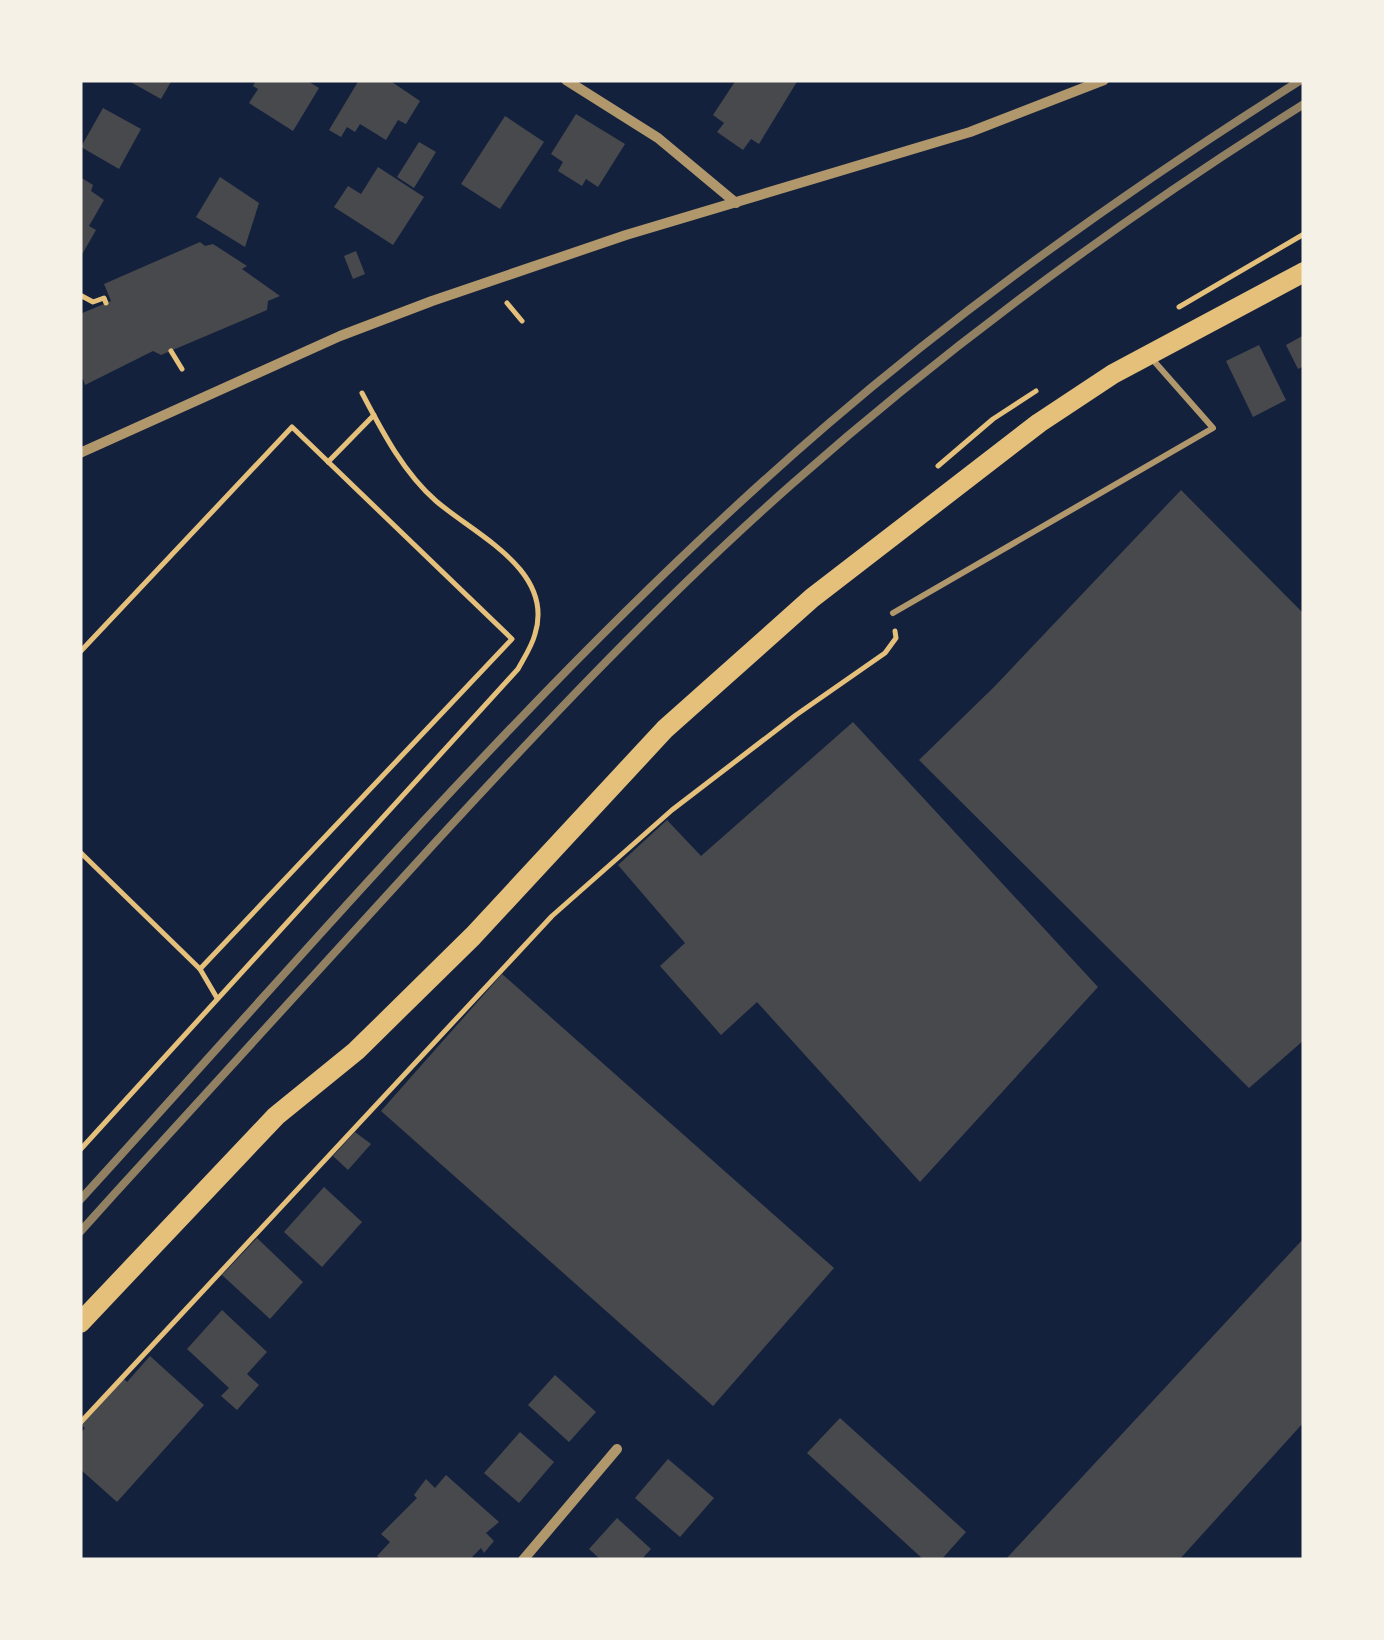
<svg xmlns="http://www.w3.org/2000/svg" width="1384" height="1640" viewBox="0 0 1384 1640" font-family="'DM Sans',sans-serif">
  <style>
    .building { fill: #48494c }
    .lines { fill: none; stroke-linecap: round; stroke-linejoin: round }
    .path { stroke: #e5c07b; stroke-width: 5 }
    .service { stroke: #b1986c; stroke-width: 6 }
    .minor { stroke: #b1986c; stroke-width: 10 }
    .primary { stroke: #e5c07b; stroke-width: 20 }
    .rail { stroke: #918062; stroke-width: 8 }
  </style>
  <rect width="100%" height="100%" fill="#14213d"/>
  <g class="building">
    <polygon points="127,80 172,80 161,99"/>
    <polygon points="256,80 306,80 319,88 293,131 249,103 258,89 253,86"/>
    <polygon points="359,80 389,80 420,101 406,124 398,120 386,140 360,124 355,132 347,127 341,137 329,130"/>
    <polygon points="736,80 798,80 759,144 751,139 743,150 717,132 724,123 713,115"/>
    <polygon points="103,108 141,129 119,169 81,147"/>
    <polygon points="576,114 625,144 598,187 586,179 582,186 558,171 563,162 551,154"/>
    <polygon points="505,116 544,142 500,209 461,184"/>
    <polygon points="419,142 436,152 414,188 397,177"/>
    <polygon points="378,167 424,197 393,245 334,207 348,186 361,194"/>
    <polygon points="80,177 93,185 91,191 104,200 89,226 96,230 80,258"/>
    <polygon points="220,177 259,203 245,247 196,217"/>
    <polygon points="200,242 205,246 213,244 247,266 242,269 280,296 268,301 267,310 161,355 153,351 85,385 83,379 80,381 80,314 111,301 104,284"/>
    <polygon points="356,251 365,274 353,279 344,256"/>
    <polygon points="1304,335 1304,366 1298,369 1286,345"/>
    <polygon points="1259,345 1286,400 1253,417 1226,361"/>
    <polygon points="1181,490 1304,614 1304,1040 1249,1088 919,760 994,687"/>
    <polygon points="853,722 1098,987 920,1182 757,1002 721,1035 660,966 685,943 618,865 667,820 701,856"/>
    <polygon points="502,974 834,1268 713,1406 381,1111"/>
    <polygon points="355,1132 371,1144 348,1170 333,1156"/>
    <polygon points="324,1187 362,1222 322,1267 284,1232"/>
    <polygon points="257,1238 303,1282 270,1319 222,1275"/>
    <polygon points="1304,1238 1304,1422 1179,1560 1005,1560"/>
    <polygon points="222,1310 267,1352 247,1374 259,1385 237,1410 221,1396 229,1388 187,1349"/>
    <polygon points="150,1356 204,1405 117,1502 80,1469 80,1434 85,1428 80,1424 123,1378 127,1382"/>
    <polygon points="555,1375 596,1412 569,1442 528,1405"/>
    <polygon points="840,1418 966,1532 941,1560 924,1560 807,1453"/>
    <polygon points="520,1432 554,1462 519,1503 484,1473"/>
    <polygon points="668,1459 714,1498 680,1537 635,1498"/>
    <polygon points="446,1475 499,1522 486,1533 494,1541 484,1553 481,1548 472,1557 476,1560 382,1560 377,1556 390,1542 381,1534 417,1498 414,1495 426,1479 435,1488"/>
    <polygon points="617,1518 651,1549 641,1560 601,1560 589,1549"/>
  </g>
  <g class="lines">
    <g class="path">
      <polyline points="80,295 93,302 104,298 106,303"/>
      <polyline points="507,303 522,321"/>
      <polyline points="1179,307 1304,234"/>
      <polyline points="171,351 182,369"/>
      <polyline points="328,462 374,415"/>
      <polyline points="938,466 993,419 1036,391"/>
      <polyline points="80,652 292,427 512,639 200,969"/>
      <polyline points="80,852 200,969 217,998"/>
      <path d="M80 1150 518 669C524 658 532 646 535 634 555 570 474 534 436 501 403 472 382 431 362 393"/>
      <polyline points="80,1423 552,916 672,810 796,715 885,653 896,638 895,631"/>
    </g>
    <polyline class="service" points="893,613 1213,428 1153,360"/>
    <g class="minor">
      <polyline points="566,80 658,138 736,203"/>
      <polyline points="80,453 340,336 432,301 626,235 970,132 1104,80"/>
      <polyline points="523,1560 617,1449"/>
    </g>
    <polyline class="primary" points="80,1323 276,1116 356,1051 473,936 665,729 812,598 1039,423 1113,374 1304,272"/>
    <g class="rail">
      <path d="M80 1200C322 935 556 658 828 424 977 296 1136 184 1301 80"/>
      <path d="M80 1232C196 1103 313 975 431 847 546 722 664 597 792 484 952 343 1124 217 1304 104"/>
    </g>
  </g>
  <rect width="1384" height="1640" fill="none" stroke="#f6f1e7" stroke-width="165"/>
</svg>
